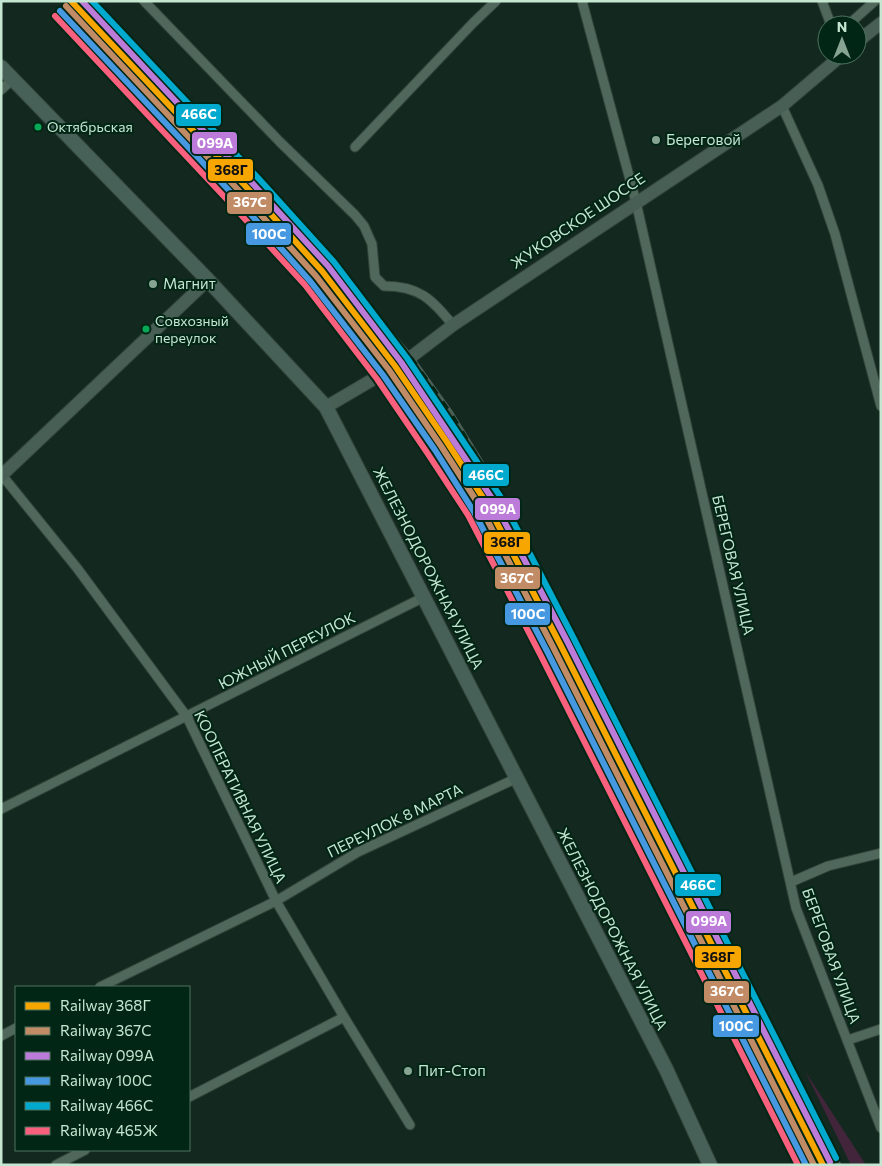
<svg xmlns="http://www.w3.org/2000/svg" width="882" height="1166" viewBox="0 0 882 1166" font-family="Commissioner,sans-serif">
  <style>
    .green { fill: #42253b }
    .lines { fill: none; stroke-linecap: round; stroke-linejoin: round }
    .street-casing { stroke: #32443a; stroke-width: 11 }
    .secondary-casing { stroke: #32443a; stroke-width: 14 }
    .primary-casing { stroke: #32443a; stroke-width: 16 }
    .street { stroke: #50685b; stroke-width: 9 }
    .secondary { stroke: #475f55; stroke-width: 12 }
    .primary { stroke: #476058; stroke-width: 14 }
    .rail-casing { stroke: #4b5f55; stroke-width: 5 }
    .rail { stroke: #012615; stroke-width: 3; stroke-dasharray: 9; stroke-linecap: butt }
    .rail-1-casing { stroke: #012615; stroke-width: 10 }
    .rail-2-casing { stroke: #012615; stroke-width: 10 }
    .rail-3-casing { stroke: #012615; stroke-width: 10 }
    .rail-4-casing { stroke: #012615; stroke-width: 10 }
    .rail-5-casing { stroke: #012615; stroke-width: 10 }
    .rail-6-casing { stroke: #012615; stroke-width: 10 }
    .rail-1 { stroke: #f7a600; stroke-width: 6 }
    .rail-2 { stroke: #c18c65; stroke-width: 6 }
    .rail-3 { stroke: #bd7bd9; stroke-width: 6 }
    .rail-4 { stroke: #4699e1; stroke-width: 6 }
    .rail-5 { stroke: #00a9ce; stroke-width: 6 }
    .rail-6 { stroke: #f8607d; stroke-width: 6 }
    .bus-dot { fill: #06aa56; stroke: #012615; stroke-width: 2 }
    .poi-dot { fill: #87a492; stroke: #012615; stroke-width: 2 }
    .labels { text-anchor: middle; stroke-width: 4; stroke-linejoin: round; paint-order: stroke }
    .bus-label { font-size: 14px; fill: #c5e6d1; stroke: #012615; text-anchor: start }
    .poi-label { font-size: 15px; fill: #c5e6d1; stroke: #012615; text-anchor: start }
    .street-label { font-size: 15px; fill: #c5e6d1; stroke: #012615 }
    .line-badge { stroke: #012615; stroke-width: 2 }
    .badge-label { font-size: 14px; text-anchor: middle; font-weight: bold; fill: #fff }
    .pale-badge-label { font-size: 14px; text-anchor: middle; font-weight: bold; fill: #111 }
  </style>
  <rect width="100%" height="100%" fill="#13281e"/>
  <polygon class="green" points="805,1071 866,1165 851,1165"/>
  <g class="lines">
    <defs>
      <g id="street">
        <path d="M144 1 280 142 355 215 364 226 372 244 375 277 384 286C420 286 431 299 453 325"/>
        <polyline points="582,1 636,202 796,908 881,1128"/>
        <polyline points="822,1 831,25"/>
        <polyline points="848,25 875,1"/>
        <polyline points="1,90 13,79"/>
        <polyline points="782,106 818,185 835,234 881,406"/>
        <polyline points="355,147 473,23 496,1"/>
        <polyline points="1,474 77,568 187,717 276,901 344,1017 410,1125"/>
        <polyline points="1,809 424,597"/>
        <polyline points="791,882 828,866 881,853"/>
        <polyline points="100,987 276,901 358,852 517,778"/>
        <polyline points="1,1036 16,1028"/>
        <polyline points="848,1040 881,1029"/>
        <polyline points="189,1097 344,1017"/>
        <polyline points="56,1165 85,1150"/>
      </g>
      <g id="secondary">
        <polyline points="857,42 881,23"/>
        <polyline points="326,407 411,357 453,325 782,106 842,55"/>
        <polyline points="1,476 208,280"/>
      </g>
      <polyline id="primary" points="1,67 208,280 326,407 666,1069 710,1165"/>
    </defs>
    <use href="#street" class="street-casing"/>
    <use href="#secondary" class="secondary-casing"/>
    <use href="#primary" class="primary-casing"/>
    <use href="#street" class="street"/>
    <use href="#secondary" class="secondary"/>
    <use href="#primary" class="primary"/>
    <defs>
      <polyline id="rail" points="81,1 120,40 333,266 411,357 451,413 483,465 528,547 839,1165"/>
    </defs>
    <use href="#rail" class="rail-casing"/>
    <use href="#rail" class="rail"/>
    <defs>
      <polyline id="rail-1" points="71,1 249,190 322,271 395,366 447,442 487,504 560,644 823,1165"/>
      <polyline id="rail-2" points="66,6 243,195 316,276 389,370 441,446 481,508 553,647 814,1165"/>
      <polyline id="rail-3" points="82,1 254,185 328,266 401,362 493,500 567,641 830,1162"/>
      <polyline id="rail-4" points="60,11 238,200 310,281 383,375 435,450 474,512 547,651 806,1165"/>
      <polyline id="rail-5" points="92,1 260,180 334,262 407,358 500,496 573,637 836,1158"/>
      <polyline id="rail-6" points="55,16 232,205 305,285 377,379 428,454 468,515 540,654 798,1165"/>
    </defs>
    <use href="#rail-1" class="rail-1-casing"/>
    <use href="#rail-2" class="rail-2-casing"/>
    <use href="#rail-3" class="rail-3-casing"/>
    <use href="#rail-4" class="rail-4-casing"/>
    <use href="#rail-5" class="rail-5-casing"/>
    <use href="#rail-6" class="rail-6-casing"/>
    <use href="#rail-1" class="rail-1"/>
    <use href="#rail-2" class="rail-2"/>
    <use href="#rail-3" class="rail-3"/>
    <use href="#rail-4" class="rail-4"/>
    <use href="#rail-5" class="rail-5"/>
    <use href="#rail-6" class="rail-6"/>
  </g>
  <g class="bus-dot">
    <circle cx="38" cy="127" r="4.5"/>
    <circle cx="146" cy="329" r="4.5"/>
  </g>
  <g class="poi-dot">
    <circle cx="656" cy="140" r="5"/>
    <circle cx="153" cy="284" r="5"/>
    <circle cx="408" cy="1071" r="5"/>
  </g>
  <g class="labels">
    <g class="bus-label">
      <text x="47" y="132">Октябрьская</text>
      <text x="155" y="326">Совхозный<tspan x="155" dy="17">переулок</tspan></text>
    </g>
    <g class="poi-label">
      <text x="666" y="145">Береговой</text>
      <text x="163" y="289">Магнит</text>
      <text x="418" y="1076">Пит-Стоп</text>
    </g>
    <g class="street-label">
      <text transform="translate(578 221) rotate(-34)" y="5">ЖУКОВСКОЕ ШОССЕ</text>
      <text transform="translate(733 565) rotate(77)" y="5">БЕРЕГОВАЯ УЛИЦА</text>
      <text transform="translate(428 568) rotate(63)" y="5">ЖЕЛЕЗНОДОРОЖНАЯ УЛИЦА</text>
      <text transform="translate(287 651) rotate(-27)" y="5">ЮЖНЫЙ ПЕРЕУЛОК</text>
      <text transform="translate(240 797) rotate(64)" y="5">КООПЕРАТИВНАЯ УЛИЦА</text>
      <text transform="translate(395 821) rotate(-26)" y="5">ПЕРЕУЛОК 8 МАРТА</text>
      <text transform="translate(612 929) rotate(63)" y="5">ЖЕЛЕЗНОДОРОЖНАЯ УЛИЦА</text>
      <text transform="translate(831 956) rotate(70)" y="5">БЕРЕГОВАЯ УЛИЦА</text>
    </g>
  </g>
  <g class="line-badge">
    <rect x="175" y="103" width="47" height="24" rx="5" fill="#00a9ce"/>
    <rect x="191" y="131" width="47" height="24" rx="5" fill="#bd7bd9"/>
    <rect x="207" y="158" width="47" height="24" rx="5" fill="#f7a600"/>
    <rect x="226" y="191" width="47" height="24" rx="5" fill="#c18c65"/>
    <rect x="245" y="222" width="47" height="24" rx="5" fill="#4699e1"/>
    <rect x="462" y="463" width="48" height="24" rx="5" fill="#00a9ce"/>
    <rect x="474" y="497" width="47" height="24" rx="5" fill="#bd7bd9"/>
    <rect x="483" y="531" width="48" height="24" rx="5" fill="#f7a600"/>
    <rect x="494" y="566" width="47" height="24" rx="5" fill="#c18c65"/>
    <rect x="504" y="602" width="47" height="24" rx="5" fill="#4699e1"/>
    <rect x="674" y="873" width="48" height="24" rx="5" fill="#00a9ce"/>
    <rect x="685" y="910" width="47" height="24" rx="5" fill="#bd7bd9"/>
    <rect x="694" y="945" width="48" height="24" rx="5" fill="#f7a600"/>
    <rect x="703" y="980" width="47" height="24" rx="5" fill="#c18c65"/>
    <rect x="712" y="1014" width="48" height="24" rx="5" fill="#4699e1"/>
  </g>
  <g class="badge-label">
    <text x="199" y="119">466С</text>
    <text x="215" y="148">099А</text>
    <text x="250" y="207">367С</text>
    <text x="269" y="239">100C</text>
    <text x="486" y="480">466С</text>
    <text x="498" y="514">099А</text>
    <text x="517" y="583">367С</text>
    <text x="528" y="619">100C</text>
    <text x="698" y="890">466С</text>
    <text x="709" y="926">099А</text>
    <text x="727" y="996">367С</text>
    <text x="736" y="1031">100C</text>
  </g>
  <g class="pale-badge-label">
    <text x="231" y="175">368Г</text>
    <text x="507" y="547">368Г</text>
    <text x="718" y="962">368Г</text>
  </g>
  <rect width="882" height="1166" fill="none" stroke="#c5e6d1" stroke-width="5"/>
  <rect x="15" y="986" width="175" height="165" fill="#012615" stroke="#4f7360"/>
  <rect x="25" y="1002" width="25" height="8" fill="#f7a600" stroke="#4f7360"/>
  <text x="60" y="1011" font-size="15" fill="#c5e6d1">Railway 368Г</text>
  <rect x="25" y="1027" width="25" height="8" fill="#c18c65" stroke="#4f7360"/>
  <text x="60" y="1036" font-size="15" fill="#c5e6d1">Railway 367С</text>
  <rect x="25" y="1052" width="25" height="8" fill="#bd7bd9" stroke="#4f7360"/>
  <text x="60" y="1061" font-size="15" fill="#c5e6d1">Railway 099А</text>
  <rect x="25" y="1077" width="25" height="8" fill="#4699e1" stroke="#4f7360"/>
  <text x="60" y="1086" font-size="15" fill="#c5e6d1">Railway 100C</text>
  <rect x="25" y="1102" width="25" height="8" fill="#00a9ce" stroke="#4f7360"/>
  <text x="60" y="1111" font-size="15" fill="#c5e6d1">Railway 466С</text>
  <rect x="25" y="1127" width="25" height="8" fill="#f8607d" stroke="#4f7360"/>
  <text x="60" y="1136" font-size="15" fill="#c5e6d1">Railway 465Ж</text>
  <g transform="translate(842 40)"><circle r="24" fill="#012615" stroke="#4f7360"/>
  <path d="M0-4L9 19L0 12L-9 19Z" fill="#87a492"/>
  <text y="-8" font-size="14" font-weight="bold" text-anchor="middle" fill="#c5e6d1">N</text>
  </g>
</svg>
